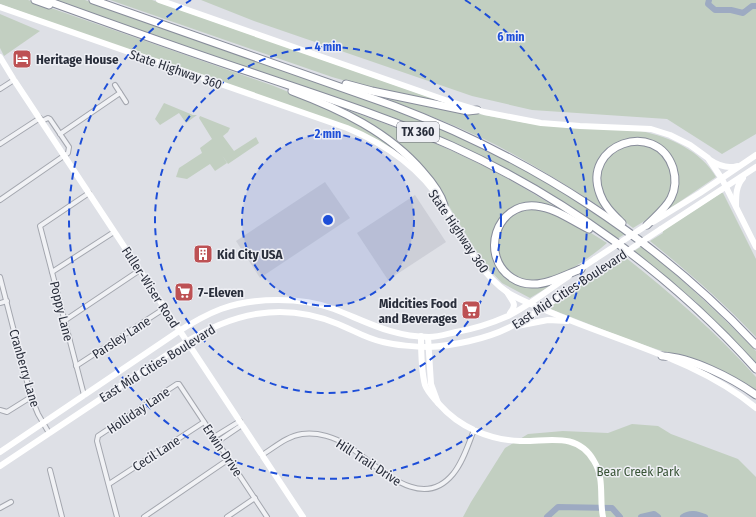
<svg xmlns="http://www.w3.org/2000/svg" width="756" height="517" viewBox="0 0 756 517" font-family="'Fira Sans Condensed',sans-serif">
  <style>
    .built { fill: #cdcfd7 }
    .green { fill: #c2cfc1 }
    .lines { fill: none; stroke-linecap: round; stroke-linejoin: round }
    .river { stroke: #9daac2; stroke-width: 6 }
    .street-casing { stroke: #a4a7af; stroke-width: 6 }
    .highway-casing { stroke: #888d9b; stroke-width: 9 }
    .street { stroke: #f1f2f5; stroke-width: 4 }
    .secondary { stroke: #fff; stroke-width: 6 }
    .highway { stroke: #fff; stroke-width: 7 }
    .secondary-bridge { stroke: #fff; stroke-width: 6 }
    .ring { fill: none; stroke: #1d4ed8; stroke-width: 2; stroke-dasharray: 7 5 }
    .labels { text-anchor: middle; stroke-width: 3; stroke-linejoin: round; paint-order: stroke }
    .shield { fill: #eeeff4; stroke: #646872; stroke-width: 1 }
    .shield-label { font-size: 12px; font-weight: bold; fill: #292e3b }
    .poi-label { font-size: 13px; font-weight: bold; fill: #292e3b; stroke: #eeeff4; text-anchor: start }
    .street-label { font-size: 13px; fill: #292e3b; stroke: #eeeff4 }
    .park-label { font-size: 13px; fill: #3a5538; stroke: #eeeff4 }
    .centre { fill: #1d4ed8; stroke: #eeeff4; stroke-width: 2 }
    .ring-label { font-size: 12px; text-anchor: middle; font-weight: bold; fill: #1d4ed8; stroke: #eeeff4; stroke-width: 3; stroke-linejoin: round; paint-order: stroke }
  </style>
  <rect width="100%" height="100%" fill="#dee0e6"/>
  <g class="built">
    <polygon points="325,182 350,218 260,278 236,241"/>
    <polygon points="415,195 446,242 388,280 357,233"/>
  </g>
  <g class="green">
    <polygon points="0,0 28,0 274,86 339,113 379,135 412,163 382,143 0,4"/>
    <polygon points="53,0 85,0 389,107 480,145 529,171 604,219 625,234 617,239 575,210 479,156 243,66"/>
    <polygon points="110,0 152,0 446,103 367,87 332,77"/>
    <polygon points="201,0 756,0 756,134 722,154 667,119 532,110 472,96 254,21"/>
    <polygon points="0,14 40,31 4,56 0,48"/>
    <path d="M371 93 526 123 641 131C670 137 701 151 716 177L669 209 667 207 677 180 657 145 618 143 595 178 596 192 604 206 602 208C564 184 525 159 484 139 447 122 409 107 371 93Z"/>
    <polygon points="164,103 193,115 197,115 186,123 179,113 160,125 155,119"/>
    <path d="M331 104C375 120 419 135 461 155 498 172 533 193 567 214L538 204 498 220C486 241 489 262 506 279L508 278 548 283 550 286 530 298 502 283 484 264 444 198 405 151Z"/>
    <polygon points="200,116 230,128 228,132 223,136 234,151 256,137 259,143 228,164 222,155 227,163 215,171 210,164 187,179 176,177 179,168 202,153 200,148 212,139 199,118"/>
    <path d="M629 144C635 145 643 144 648 146 670 152 678 182 666 200 658 213 645 221 633 228 623 220 611 211 605 200 596 186 599 162 613 152 617 149 624 147 629 144Z"/>
    <path d="M721 193H723L756 259V337C723 302 687 271 650 241L663 233 662 231Z"/>
    <path d="M535 208C561 214 585 229 607 243 591 257 559 280 538 281 487 285 482 211 535 208Z"/>
    <path d="M642 246C682 279 720 314 756 351V363L695 301 634 251Z"/>
    <path d="M625 257C672 294 717 333 756 377V393L695 362 632 341 548 308 602 271Z"/>
    <polygon points="632,424 658,426 671,434 738,459 756,477 756,517 463,517 471,502 505,448 528,434 563,431 608,433"/>
  </g>
  <g class="lines">
    <g class="river">
      <polyline points="709,0 708,4 715,10 731,10 743,13 752,6 756,6"/>
      <polyline points="547,517 558,507 612,508 620,517"/>
      <polyline points="641,517 654,514 658,517"/>
      <path d="M683 517C690 512 697 514 705 517"/>
    </g>
    <defs>
      <g id="street">
        <polyline points="115,85 126,102"/>
        <polyline points="0,89 14,80"/>
        <polyline points="60,134 120,93"/>
        <polyline points="0,144 40,118"/>
        <polyline points="0,200 68,153 69,147 50,119 48,118 42,121"/>
        <polyline points="52,272 114,232"/>
        <polyline points="0,277 31,397 38,414 49,433"/>
        <polyline points="0,303 7,301"/>
        <polyline points="64,321 140,270"/>
        <polyline points="76,366 165,308"/>
        <polyline points="84,395 40,226 89,193"/>
        <polyline points="0,410 7,412 31,397"/>
        <polyline points="214,437 240,421"/>
        <polyline points="217,442 242,425"/>
        <path d="M262 455C275 447 287 436 302 434 318 432 335 437 348 446 377 464 420 514 453 474 463 462 468 445 474 430"/>
        <polyline points="50,470 62,517"/>
        <polyline points="109,484 204,422"/>
        <polyline points="0,508 11,502"/>
        <polyline points="117,517 97,441 98,436 177,384 179,384 267,517"/>
        <polyline points="144,517 229,459"/>
        <polyline points="227,517 255,498"/>
      </g>
      <g id="highway">
        <polyline points="35,0 49,5"/>
        <path d="M45 0C114 25 183 50 253 73 320 96 387 117 452 146 566 198 672 275 756 369"/>
        <path d="M93 0 394 106C531 158 656 238 756 345"/>
        <polyline points="346,84 372,91 468,111 477,110"/>
        <path d="M292 91C340 109 389 132 423 172 432 182 440 192 444 205"/>
        <path d="M622 223C614 215 604 206 600 194 581 145 656 118 673 168 676 178 676 188 671 198 666 208 655 217 647 225"/>
        <path d="M581 269C567 274 547 285 532 284 525 284 518 282 512 278 479 256 496 202 536 206 556 208 572 221 589 229"/>
        <path d="M662 356C691 357 732 378 756 395"/>
      </g>
    </defs>
    <use href="#street" class="street-casing"/>
    <use href="#highway" class="highway-casing"/>
    <use href="#street" class="street"/>
    <g class="secondary">
      <polyline points="159,0 448,101 484,112 541,123 580,126 651,129 670,135 690,145 708,158 722,179 756,247"/>
      <path d="M0 7 347 128C386 144 420 168 443 204 463 235 476 270 507 292 520 301 546 310 562 317 627 344 701 362 756 408"/>
      <polyline points="0,57 14,80 303,517"/>
      <path d="M710 160C719 166 727 169 737 166"/>
      <path d="M736 206C736 195 736 186 743 178"/>
      <polyline points="653,222 700,193 756,155"/>
      <polyline points="661,229 756,167"/>
      <polyline points="577,271 595,259"/>
      <path d="M507 292C512 302 518 303 510 313"/>
      <polyline points="517,326 548,320 567,321"/>
      <path d="M421 336C421 352 421 370 425 385 428 393 434 398 439 404 459 427 489 440 520 441 547 442 577 431 594 461 605 479 599 498 603 517"/>
      <polyline points="428,337 431,384 438,403"/>
      <path d="M0 452 176 333C190 324 205 315 221 309 254 297 302 297 334 309 367 322 393 337 429 337 439 337 447 334 456 332 474 329 492 323 508 316 530 305 549 289 569 276"/>
      <path d="M0 466 183 344C232 313 282 301 338 324 353 330 367 339 383 342 395 345 416 347 428 347 452 346 486 339 508 328 541 312 571 288 602 268"/>
    </g>
    <use href="#highway" class="highway"/>
    <g class="secondary-bridge">
      <polyline points="595,259 647,225"/>
      <polyline points="602,268 661,229"/>
    </g>
  </g>
  <circle cx="328" cy="220" r="86" fill="#1d4ed8" fill-opacity=".12"/>
  <g class="ring">
    <circle cx="328" cy="220" r="86"/>
    <circle cx="328" cy="220" r="173"/>
    <path d="M465 0A259 259 0 1 1 191 0"/>
  </g>
  <defs>
    <symbol id="hotel-square" viewBox="-11 -11 22 22"><rect x="-9" y="-9" width="18" height="18" rx="4" fill="#bd5154" stroke="#eeeff4"/><path d="M-6-4.5h1.5V1H6V5H4.5V3h-9V5H-6ZM-4 0a1.8 1.8 0 1 1 3.6 0ZM.5 0V-2.5h3Q6-2.5 6 0Z" fill="#fff"/></symbol>
    <symbol id="building-square" viewBox="-11 -11 22 22"><rect x="-9" y="-9" width="18" height="18" rx="4" fill="#bd5154" stroke="#eeeff4"/><path d="M-4-6H4V6H1V3H-1V6H-4ZM-2.5-4.3h1.7v1.8h-1.7ZM.8-4.3h1.7v1.8H.8ZM-2.5-1h1.7V.8h-1.7ZM.8-1h1.7V.8H.8Z" fill="#fff"/></symbol>
    <symbol id="supermarket-square" viewBox="-11 -11 22 22"><rect x="-9" y="-9" width="18" height="18" rx="4" fill="#bd5154" stroke="#eeeff4"/><path d="M-6-5.5h2.5l.6 2H6L4.5 2H-2.5L-4.4-4H-6ZM-1.5 3.2a1.3 1.3 0 1 0 .1 0ZM3 3.2a1.3 1.3 0 1 0 .1 0Z" fill="#fff"/></symbol>
  </defs>
  <g fill-rule="evenodd">
    <use href="#hotel-square" x="11" y="48" width="22" height="22"/>
    <use href="#building-square" x="192" y="243" width="22" height="22"/>
    <use href="#supermarket-square" x="173" y="281" width="22" height="22"/>
    <use href="#supermarket-square" x="460" y="299" width="22" height="22"/>
  </g>
  <g class="labels">
    <rect class="shield" x="397" y="122" width="42" height="20" rx="3"/>
    <g class="shield-label">
      <text x="418" y="136">TX 360</text>
    </g>
    <g class="poi-label">
      <text x="36" y="64">Heritage House</text>
      <text x="217" y="259">Kid City USA</text>
      <text x="198" y="297">7-Eleven</text>
      <text x="457" y="308" text-anchor="end">Midcities Food<tspan x="457" dy="15">and Beverages</tspan></text>
    </g>
    <g class="street-label">
      <text transform="translate(176 69) rotate(19)" y="5">State Highway 360</text>
      <text transform="translate(459 231) rotate(56)" y="5">State Highway 360</text>
      <text transform="translate(151 287) rotate(57)" y="5">Fuller-Wiser Road</text>
      <text transform="translate(569 289) rotate(-33)" y="5">East Mid Cities Boulevard</text>
      <text transform="translate(62 311) rotate(76)" y="5">Poppy Lane</text>
      <text transform="translate(121 337) rotate(-33)" y="5">Parsley Lane</text>
      <text transform="translate(157 363) rotate(-32)" y="5">East Mid Cities Boulevard</text>
      <text transform="translate(25 368) rotate(74)" y="5">Cranberry Lane</text>
      <text transform="translate(138 410) rotate(-34)" y="5">Holliday Lane</text>
      <text transform="translate(223 450) rotate(56)" y="5">Erwin Drive</text>
      <text transform="translate(156 453) rotate(-33)" y="5">Cecil Lane</text>
      <text transform="translate(369 462) rotate(33)" y="5">Hill Trail Drive</text>
    </g>
    <g class="park-label">
      <text x="638" y="476">Bear Creek Park</text>
    </g>
  </g>
  <circle cx="328" cy="220" r="6" class="centre"/>
  <g class="ring-label">
    <text x="511" y="41">6 min</text>
    <text x="328" y="51">4 min</text>
    <text x="328" y="138">2 min</text>
  </g>
</svg>
